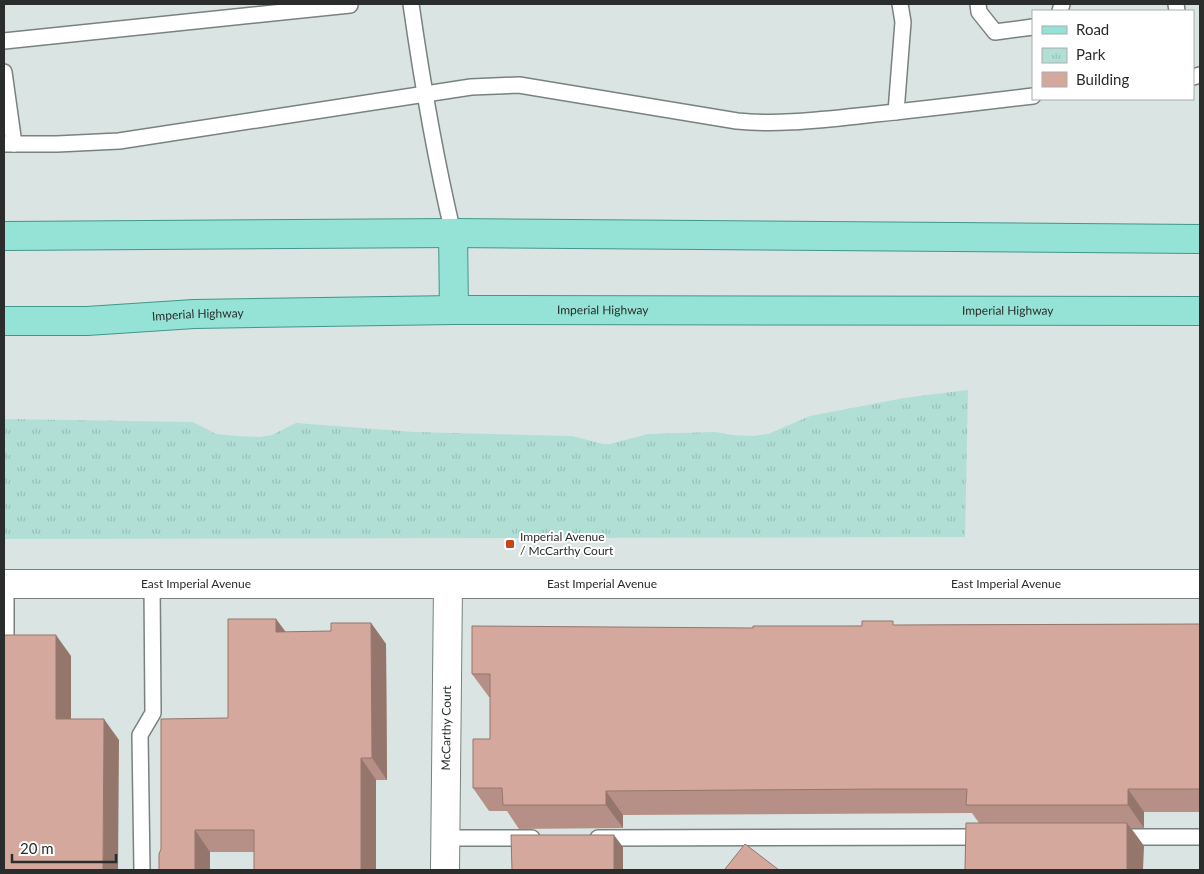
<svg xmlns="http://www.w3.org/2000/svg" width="1204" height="874" viewBox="0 0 1204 874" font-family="Lato,sans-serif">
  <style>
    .park { fill: url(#park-tufts) }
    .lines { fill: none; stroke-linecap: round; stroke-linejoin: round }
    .service-casing { stroke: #798280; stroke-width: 18 }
    .minor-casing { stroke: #798280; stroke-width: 30 }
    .tertiary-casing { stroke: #798280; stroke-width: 30 }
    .primary-casing { stroke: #419789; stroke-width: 30 }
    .service { stroke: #fff; stroke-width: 15 }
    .minor { stroke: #fff; stroke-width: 28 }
    .tertiary { stroke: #fff; stroke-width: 28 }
    .primary { stroke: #95e3d6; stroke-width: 28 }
    .wall { fill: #b69086 }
    .shaded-wall { fill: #94766d }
    .building { fill: #d4a89c; stroke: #94766d }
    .poi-dot { fill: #cc431b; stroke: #fff; stroke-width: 2 }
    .labels { text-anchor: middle; stroke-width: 4; stroke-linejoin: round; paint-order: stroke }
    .street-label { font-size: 12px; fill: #2a2d2c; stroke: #fff }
    .poi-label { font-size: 12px; fill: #2a2d2c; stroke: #fff; text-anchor: start }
  </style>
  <defs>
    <pattern id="park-tufts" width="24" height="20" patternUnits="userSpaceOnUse" patternTransform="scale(1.25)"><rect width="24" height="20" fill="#b1dfd5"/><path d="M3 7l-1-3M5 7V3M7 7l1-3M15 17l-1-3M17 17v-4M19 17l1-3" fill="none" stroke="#98c0b7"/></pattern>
  </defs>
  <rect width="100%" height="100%" fill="#dae4e2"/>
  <polygon class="park" points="968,390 965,537 4,539 4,419 193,422 216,434 237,436 260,437 272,435 296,423 414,432 572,436 603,444 610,444 648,434 715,432 732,435 753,436 768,434 810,416 904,398"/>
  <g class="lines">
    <defs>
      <g id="service">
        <path d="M411 4C422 81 435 157 453 233"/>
        <polyline points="978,4 979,12 995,32 1033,27"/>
        <polyline points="1176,4 1177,11"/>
        <polyline points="1060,11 1062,4"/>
        <polyline points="4,41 350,5"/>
        <polyline points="4,72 14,144"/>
        <polyline points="1193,77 1200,75"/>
        <polyline points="896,112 903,22 900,4"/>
        <path d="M4 144H57L119 141 471 87 519 85 737 121C778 125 818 120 858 116 917 110 975 103 1033 96"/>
        <polyline points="6,584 6,653"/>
        <polyline points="1118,837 1200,837"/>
        <polyline points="446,838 532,838"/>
        <polyline points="598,838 985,837"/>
        <polyline points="142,870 140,735 153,713 152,584"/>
      </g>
      <g id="minor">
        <path id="s1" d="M445 870 448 585"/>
      </g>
      <g id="tertiary">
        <path id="s2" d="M4 584H1200"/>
      </g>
      <g id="primary">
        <polyline points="453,233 454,310"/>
        <polyline points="4,236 453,233 1200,239"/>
        <path id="s3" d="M4 321H87L194 314 454 310 1200 311"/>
      </g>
    </defs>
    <use href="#service" class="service-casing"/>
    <use href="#minor" class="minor-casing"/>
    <use href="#tertiary" class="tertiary-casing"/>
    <use href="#primary" class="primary-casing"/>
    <use href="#service" class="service"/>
    <use href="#minor" class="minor"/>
    <use href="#tertiary" class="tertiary"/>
    <use href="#primary" class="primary"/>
  </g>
  <g class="wall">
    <polygon points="276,619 286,632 331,631 371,623 386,644 387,780 376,780 376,870 254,852 210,852 210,870 159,870 228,718"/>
    <polygon points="1200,624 1200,812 1144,812 1144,828 1131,828 1144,846 979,823 972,813 623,815 623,828 519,829 507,811 489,811 473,788 490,739 490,697 489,697 472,674 753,628 896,625"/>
  </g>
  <g class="shaded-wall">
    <polygon points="276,619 291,640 276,632"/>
    <polygon points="371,623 386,644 387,780 372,758"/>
    <polygon points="56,635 71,656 71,740 56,719"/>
    <polygon points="104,719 119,740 118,870 103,870"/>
    <polygon points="361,758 376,780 376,870 361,870"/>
    <polygon points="1128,789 1144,812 1144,828 1128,805"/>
    <polygon points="606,791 623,815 623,828 606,805"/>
    <polygon points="1127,823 1144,846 1143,870 1127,870"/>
    <polygon points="195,830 210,852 210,870 195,870"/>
    <polygon points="614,835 623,847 623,870 614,870"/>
  </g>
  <g class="building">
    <polygon points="228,619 276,619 276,632 331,631 331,623 371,623 372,758 361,758 361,870 254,870 254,830 195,830 195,870 159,870 159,854 161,849 161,719 228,718"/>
    <polygon points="862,621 893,621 893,625 1200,624 1200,789 1128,789 1128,805 966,805 967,789 886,789 606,791 606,805 503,805 502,788 473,788 473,739 490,739 490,674 472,674 472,626 753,628 753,626 862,626"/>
    <polygon points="4,635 56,635 56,719 104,719 103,870 4,870"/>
    <polygon points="966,823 1127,823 1127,870 965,870"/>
    <polygon points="511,835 614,835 614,870 512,870"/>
    <polygon points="745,844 779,870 726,870 725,869"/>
  </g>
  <rect class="poi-dot" x="505" y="539" width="10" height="10" rx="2.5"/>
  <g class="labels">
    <g class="street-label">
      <text dy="4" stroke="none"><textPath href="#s3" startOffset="599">Imperial Highway</textPath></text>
      <text dy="4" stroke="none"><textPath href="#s3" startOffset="1004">Imperial Highway</textPath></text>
      <text dy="4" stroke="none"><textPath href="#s3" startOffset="194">Imperial Highway</textPath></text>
      <text dy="4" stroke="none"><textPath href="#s2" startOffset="192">East Imperial Avenue</textPath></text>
      <text dy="4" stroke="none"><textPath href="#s2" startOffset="1002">East Imperial Avenue</textPath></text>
      <text dy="4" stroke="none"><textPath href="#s2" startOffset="598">East Imperial Avenue</textPath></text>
      <text dy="4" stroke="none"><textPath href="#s1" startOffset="142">McCarthy Court</textPath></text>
    </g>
    <g class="poi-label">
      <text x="520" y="541">Imperial Avenue<tspan x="520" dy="14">/ McCarthy Court</tspan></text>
    </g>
  </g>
  <rect width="1204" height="874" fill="none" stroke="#2a2d2c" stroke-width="10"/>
  <rect x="1032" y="10" width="162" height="90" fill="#ffffff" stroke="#aaabab"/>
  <rect x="1042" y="26" width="25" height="8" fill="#95e3d6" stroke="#aaabab"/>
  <text x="1076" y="35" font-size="15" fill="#2a2d2c">Road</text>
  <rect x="1042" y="48" width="25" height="15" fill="url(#park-tufts)" stroke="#aaabab"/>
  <text x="1076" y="60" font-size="15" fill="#2a2d2c">Park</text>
  <rect x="1042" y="72" width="25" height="15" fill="#d4a89c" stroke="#aaabab"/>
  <text x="1076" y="85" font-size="15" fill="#2a2d2c">Building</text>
  <path d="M12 854v8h104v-8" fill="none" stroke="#2a2d2c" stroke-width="2.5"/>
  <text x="20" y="854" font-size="15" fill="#2a2d2c" stroke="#ffffff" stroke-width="4" paint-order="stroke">20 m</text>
</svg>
